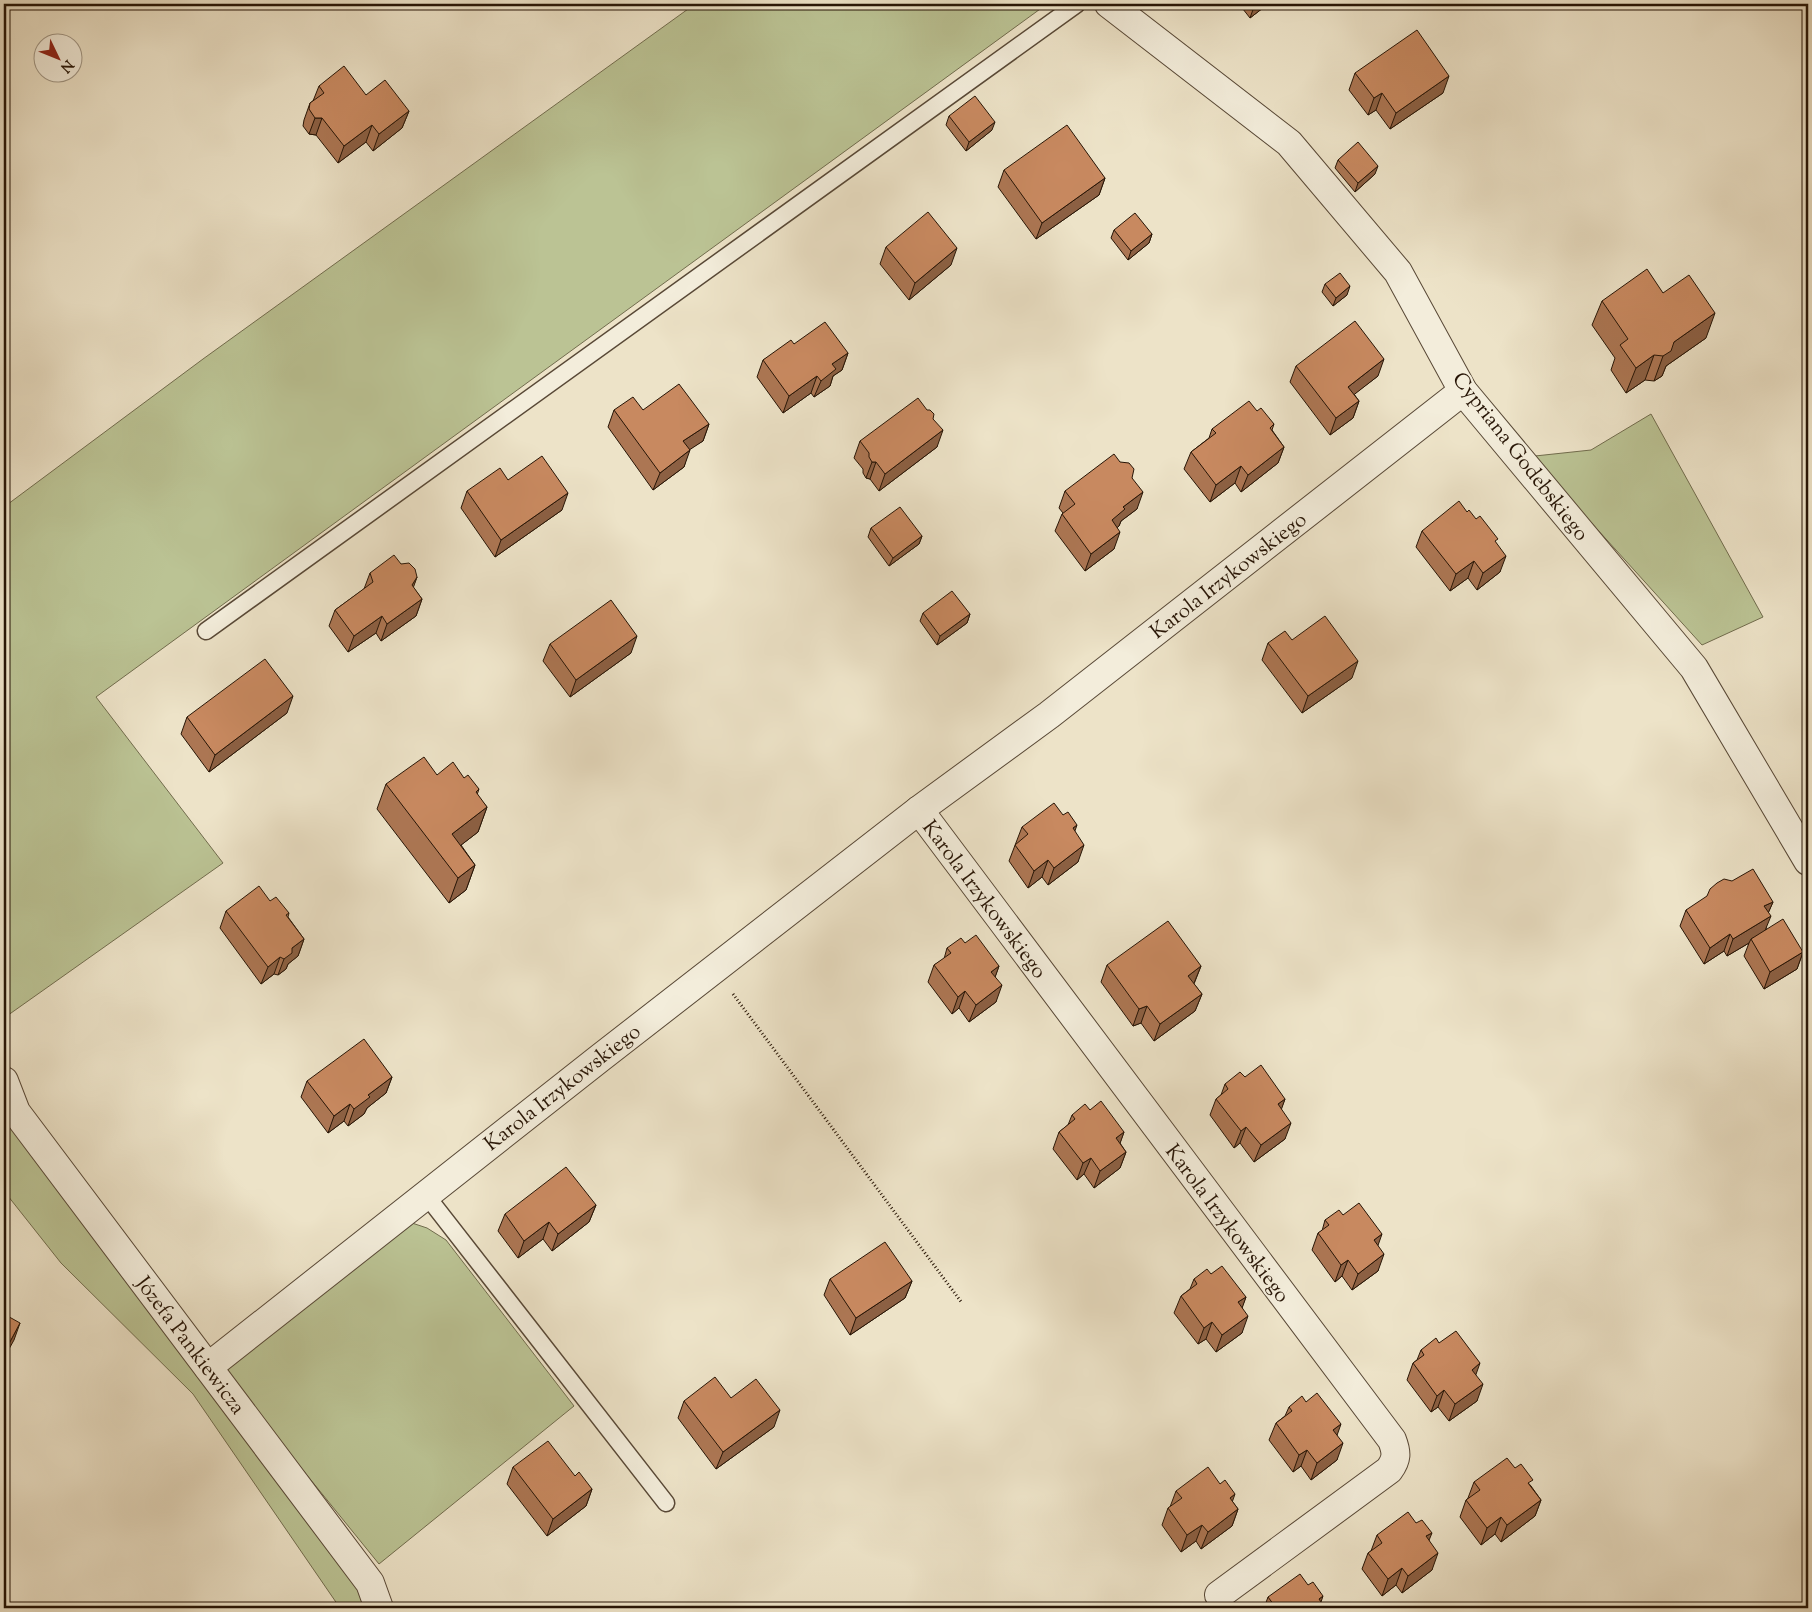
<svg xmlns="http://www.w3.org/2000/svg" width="1812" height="1612" viewBox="0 0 1812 1612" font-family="'Sorts Mill Goudy',serif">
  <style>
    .green { fill: #bbc394; stroke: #716c4d }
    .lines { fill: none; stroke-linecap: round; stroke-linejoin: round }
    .service-casing { stroke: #584836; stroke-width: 19 }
    .minor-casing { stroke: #584836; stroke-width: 30 }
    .path { stroke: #271506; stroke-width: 3; stroke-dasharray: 1 2.5; stroke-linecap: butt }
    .service { stroke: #f3eddb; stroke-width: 16 }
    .minor { stroke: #f3eddb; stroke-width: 28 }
    .wall { fill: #ac7653; stroke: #271506 }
    .shaded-wall { fill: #8c6043; stroke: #271506 }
    .building { fill: #c88960; stroke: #271506 }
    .labels { text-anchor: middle; stroke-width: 4; stroke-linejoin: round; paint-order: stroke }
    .street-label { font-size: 21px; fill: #271506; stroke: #f3eddb }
  </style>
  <rect width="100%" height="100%" fill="#ede3c8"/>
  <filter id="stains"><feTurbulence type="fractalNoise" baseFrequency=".004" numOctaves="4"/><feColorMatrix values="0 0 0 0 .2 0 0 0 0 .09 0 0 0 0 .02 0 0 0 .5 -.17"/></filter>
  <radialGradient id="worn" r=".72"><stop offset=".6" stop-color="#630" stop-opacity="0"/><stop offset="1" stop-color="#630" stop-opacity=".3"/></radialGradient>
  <g class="green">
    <polygon points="695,4 1047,4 96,697 223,863 4,1018 4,507 203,359"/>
    <polygon points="1651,414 1763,617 1702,645 1558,486 1535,456 1591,450"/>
    <polygon points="4,1114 361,1585 369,1608 340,1608 193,1394 61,1263 4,1191"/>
    <polygon points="412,1223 427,1228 446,1240 574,1406 379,1564 220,1368"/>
  </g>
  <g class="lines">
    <defs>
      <g id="service">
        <polyline points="206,631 1077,4"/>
        <polyline points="426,1195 666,1503"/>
      </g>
      <g id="minor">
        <polyline points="1109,4 1289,143 1398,272 1463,391 1694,668 1808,861"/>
        <path d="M919 810 1392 1440C1397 1453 1397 1459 1389 1470L1219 1595"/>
        <polyline points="4,1081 16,1112 370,1583 379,1608"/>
        <polyline points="208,1367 600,1058 919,810 1049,715 1463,391"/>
      </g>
    </defs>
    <use href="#service" class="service-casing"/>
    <use href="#minor" class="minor-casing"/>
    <polyline class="path" points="733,994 962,1303"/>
    <use href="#service" class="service"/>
    <use href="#minor" class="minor"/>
  </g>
  <g class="wall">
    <polygon points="1239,4 1268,4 1250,18"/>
    <polygon points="1355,73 1443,93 1390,129 1376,110 1368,115 1349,90"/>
    <polygon points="319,86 366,95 409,111 402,128 373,151 366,142 338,163 316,135 309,134 303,126 304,120 310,103 313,101"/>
    <polygon points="949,116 992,130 966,151 946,125"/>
    <polygon points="1338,160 1375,174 1355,192 1335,168"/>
    <polygon points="1004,170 1105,178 1099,195 1036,239 998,187"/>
    <polygon points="1114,230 1152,234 1149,243 1128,260 1111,238"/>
    <polygon points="886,247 951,265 909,300 880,264"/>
    <polygon points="1325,284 1347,295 1333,306 1322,292"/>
    <polygon points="1663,293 1706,338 1666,366 1662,376 1654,381 1645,380 1626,393 1611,370 1615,358 1592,325 1602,301"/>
    <polygon points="794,344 848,353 842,370 833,376 830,386 814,397 811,393 783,413 757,377 763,360"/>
    <polygon points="1296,366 1378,376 1354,394 1359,401 1353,418 1330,435 1290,382"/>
    <polygon points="614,410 643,410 709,424 703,441 689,449 684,467 653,490 608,427"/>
    <polygon points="1257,411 1274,424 1272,430 1284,447 1278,463 1241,492 1235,483 1210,502 1184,469 1191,452 1209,438 1212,429"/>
    <polygon points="933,419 937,447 879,491 870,479 866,478 863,473 863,469 854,458 860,441"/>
    <polygon points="1132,478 1137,509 1121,521 1119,526 1117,528 1114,549 1085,571 1055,531 1062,514 1063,513 1059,508 1065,491"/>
    <polygon points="508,480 562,510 495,557 461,508 467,491"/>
    <polygon points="1467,512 1496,543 1500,572 1477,590 1468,578 1450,591 1416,547 1422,531"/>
    <polygon points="871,528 922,536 919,544 889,566 868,537"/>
    <polygon points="401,564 417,577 413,587 422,599 416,616 381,641 376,633 348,652 329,626 335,610 364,589 370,573"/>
    <polygon points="923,613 970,614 967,623 937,645 920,621"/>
    <polygon points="1292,640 1352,678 1302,713 1262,660 1268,643"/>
    <polygon points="550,644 631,653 570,697 543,661"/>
    <polygon points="287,713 209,772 181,734 187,717"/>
    <polygon points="437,775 464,778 479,789 477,795 487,807 478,832 461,845 475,865 466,890 449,903 377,809 386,784"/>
    <polygon points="1022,827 1075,832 1078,862 1048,885 1042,877 1028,888 1009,861"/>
    <polygon points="270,901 289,913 288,917 304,939 298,956 288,964 286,969 278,975 274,974 261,984 220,928 226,911"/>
    <polygon points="1773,902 1768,913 1766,929 1803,952 1797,969 1764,989 1744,956 1749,943 1727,956 1724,951 1704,964 1680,926 1686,910"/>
    <polygon points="965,943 999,966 995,977 996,1002 969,1022 959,1008 952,1014 928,982 934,965 944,959 947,948"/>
    <polygon points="1107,965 1201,966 1194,984 1202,994 1195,1011 1154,1041 1141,1023 1133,1026 1101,982"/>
    <polygon points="392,1077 386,1093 367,1108 364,1114 348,1126 344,1121 328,1133 301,1097 307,1081"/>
    <polygon points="1245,1077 1285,1099 1281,1109 1285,1139 1254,1162 1240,1143 1234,1148 1210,1115 1216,1099 1221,1095 1225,1084"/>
    <polygon points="1090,1110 1124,1132 1120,1143 1126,1152 1120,1168 1094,1188 1084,1174 1077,1180 1053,1149 1059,1132 1068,1125 1072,1115"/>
    <polygon points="596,1205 589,1222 552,1251 543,1239 518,1258 498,1231 505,1214"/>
    <polygon points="1343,1215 1378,1246 1378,1271 1352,1290 1342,1276 1335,1282 1312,1250 1318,1233 1322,1231 1325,1220"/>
    <polygon points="1211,1274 1246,1297 1242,1307 1242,1333 1216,1352 1206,1339 1198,1344 1174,1313 1181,1296 1190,1289 1194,1279"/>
    <polygon points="830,1279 912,1281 905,1298 850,1335 824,1295"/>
    <polygon points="1439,1343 1476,1375 1477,1401 1449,1421 1438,1407 1431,1412 1407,1380 1413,1363 1417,1360 1421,1350"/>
    <polygon points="731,1398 774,1427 716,1469 678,1418 684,1401"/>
    <polygon points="1306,1402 1337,1435 1337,1460 1311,1480 1301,1466 1293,1472 1269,1440 1276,1423 1285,1416 1289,1407"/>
    <polygon points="513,1467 575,1476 592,1489 586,1506 547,1536 507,1484"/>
    <polygon points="1515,1468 1531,1486 1541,1500 1535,1516 1501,1542 1495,1534 1481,1545 1460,1517 1466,1500 1468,1498 1474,1482"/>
    <polygon points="1176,1491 1232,1501 1238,1509 1232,1526 1201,1549 1196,1541 1181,1552 1162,1525 1168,1508 1170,1507"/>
    <polygon points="1377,1535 1429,1540 1432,1570 1402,1593 1396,1585 1382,1596 1362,1569 1368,1553 1371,1551"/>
    <polygon points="1268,1597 1321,1602 1325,1608 1264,1608"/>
  </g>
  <g class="shaded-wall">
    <polygon points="1255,4 1268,4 1250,18"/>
    <polygon points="1449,76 1443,93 1390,129 1396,113"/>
    <polygon points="1382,93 1376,110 1368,115 1374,98"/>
    <polygon points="409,111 402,128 373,151 379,134"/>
    <polygon points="315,118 322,118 316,135 309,134"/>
    <polygon points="995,122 992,130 966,151 969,142"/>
    <polygon points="372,125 366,142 338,163 344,146"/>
    <polygon points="1378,166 1375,174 1355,192 1358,183"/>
    <polygon points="1105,178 1099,195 1036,239 1042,223"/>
    <polygon points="1152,234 1149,243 1128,260 1131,251"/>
    <polygon points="957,248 951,265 909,300 915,283"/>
    <polygon points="1350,286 1347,295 1333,306 1336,298"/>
    <polygon points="1715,313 1706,338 1666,366 1662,376 1654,381 1663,356 1674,342"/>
    <polygon points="848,353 842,370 833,376 830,386 814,397 821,381 832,364"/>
    <polygon points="1654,355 1645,380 1626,393 1636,368"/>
    <polygon points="1384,359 1378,376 1342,404 1348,387"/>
    <polygon points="817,376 811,393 783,413 789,396"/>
    <polygon points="1359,401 1353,418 1330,435 1336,418"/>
    <polygon points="709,424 703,441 677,458 683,441"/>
    <polygon points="943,430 937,447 879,491 885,474"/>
    <polygon points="1284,447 1278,463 1241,492 1248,475"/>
    <polygon points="690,450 684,467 653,490 660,473"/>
    <polygon points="872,462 876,462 870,479 866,478"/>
    <polygon points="1241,466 1235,483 1210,502 1216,485"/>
    <polygon points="1143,492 1137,509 1121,521 1119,526 1106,537 1112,520 1123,507"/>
    <polygon points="568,493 562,510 495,557 501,540"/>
    <polygon points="1120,532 1114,549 1085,571 1091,554"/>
    <polygon points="922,536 919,544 889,566 893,558"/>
    <polygon points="1506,556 1500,572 1477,590 1483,573"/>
    <polygon points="1474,561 1468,578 1450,591 1456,574"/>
    <polygon points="417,577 411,594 412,585"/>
    <polygon points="422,599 416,616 381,641 387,624"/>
    <polygon points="970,614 967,623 937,645 940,636"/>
    <polygon points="382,616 376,633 348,652 354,636"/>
    <polygon points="637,636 631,653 570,697 576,680"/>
    <polygon points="1358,661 1352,678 1302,713 1308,696"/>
    <polygon points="293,696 287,713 209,772 215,755"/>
    <polygon points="487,807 478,832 443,859 452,834"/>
    <polygon points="1077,825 1071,842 1073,828"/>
    <polygon points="1084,845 1078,862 1048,885 1054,868"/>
    <polygon points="1048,860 1042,877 1028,888 1034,871"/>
    <polygon points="475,865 466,890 449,903 458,878"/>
    <polygon points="1773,902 1766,918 1764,906"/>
    <polygon points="1771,916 1764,933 1751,939 1749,943 1727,956 1733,939"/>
    <polygon points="1730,934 1724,951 1704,964 1710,948"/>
    <polygon points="304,939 298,956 288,964 286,969 278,975 284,959 292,948"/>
    <polygon points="1803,952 1797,969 1764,989 1770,972"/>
    <polygon points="280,957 274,974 261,984 268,967"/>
    <polygon points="999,966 993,983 991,972"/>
    <polygon points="1201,966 1194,983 1182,992 1188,976"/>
    <polygon points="1002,985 996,1002 969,1022 976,1005"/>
    <polygon points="965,991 959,1008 952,1014 958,997"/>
    <polygon points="1202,994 1195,1011 1154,1041 1160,1024"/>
    <polygon points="1147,1006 1141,1023 1133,1026 1139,1009"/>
    <polygon points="392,1077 386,1093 367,1108 364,1114 348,1126 354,1109 368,1095"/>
    <polygon points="1285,1099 1279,1116 1278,1104"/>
    <polygon points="350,1104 344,1121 328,1133 334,1116"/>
    <polygon points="1291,1123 1285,1139 1254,1162 1261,1145"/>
    <polygon points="1246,1127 1240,1143 1234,1148 1241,1131"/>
    <polygon points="1124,1132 1118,1149 1116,1138"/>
    <polygon points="1126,1152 1120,1168 1094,1188 1100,1171"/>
    <polygon points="1091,1158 1084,1174 1077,1180 1083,1163"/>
    <polygon points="596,1205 589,1222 552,1251 558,1234"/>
    <polygon points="549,1222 543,1239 518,1258 524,1241"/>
    <polygon points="1382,1234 1376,1251 1374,1240"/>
    <polygon points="1384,1254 1378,1271 1352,1290 1358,1274"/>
    <polygon points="1348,1260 1342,1276 1335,1282 1341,1265"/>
    <polygon points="912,1281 905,1298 850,1335 856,1318"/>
    <polygon points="1246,1297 1240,1314 1238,1302"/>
    <polygon points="1248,1316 1242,1333 1216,1352 1222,1335"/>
    <polygon points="1212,1322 1206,1339 1198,1344 1204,1328"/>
    <polygon points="20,1323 14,1340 4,1358 4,1353"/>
    <polygon points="1480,1363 1474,1380 1472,1370"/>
    <polygon points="1483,1384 1477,1401 1449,1421 1455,1404"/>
    <polygon points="1444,1390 1438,1407 1431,1412 1437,1396"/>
    <polygon points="780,1410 774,1427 716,1469 723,1452"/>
    <polygon points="1341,1424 1335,1441 1333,1430"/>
    <polygon points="1343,1443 1337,1460 1311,1480 1317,1463"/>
    <polygon points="1307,1450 1301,1466 1293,1472 1299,1455"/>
    <polygon points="592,1489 586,1506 547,1536 553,1519"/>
    <polygon points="1235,1494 1229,1511 1230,1498"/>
    <polygon points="1541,1500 1535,1516 1501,1542 1507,1525"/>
    <polygon points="1238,1509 1232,1526 1201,1549 1208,1532"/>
    <polygon points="1501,1517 1495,1534 1481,1545 1487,1528"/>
    <polygon points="1202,1525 1196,1541 1181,1552 1187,1535"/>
    <polygon points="1432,1533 1425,1550 1426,1536"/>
    <polygon points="1438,1553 1432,1570 1402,1593 1408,1576"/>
    <polygon points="1402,1568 1396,1585 1382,1596 1388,1579"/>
    <polygon points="1323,1596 1319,1608 1319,1599"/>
  </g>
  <g class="building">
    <polygon points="1417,30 1449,76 1396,113 1382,93 1374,98 1355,73"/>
    <polygon points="344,66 366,95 385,80 409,111 379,134 372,125 344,146 322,118 315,118 309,109 310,103 324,93 319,86"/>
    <polygon points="975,96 995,122 969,142 949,116"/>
    <polygon points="1067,125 1105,178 1042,223 1004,170"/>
    <polygon points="1358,142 1378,166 1358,183 1338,160"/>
    <polygon points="928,212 957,248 915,283 886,247"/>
    <polygon points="1135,213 1152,234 1131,251 1114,230"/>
    <polygon points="1647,269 1663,293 1689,275 1715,313 1674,342 1671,351 1663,356 1654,355 1636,368 1620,345 1628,339 1602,301"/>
    <polygon points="1340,273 1350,286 1336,298 1325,284"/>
    <polygon points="1355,321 1384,359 1348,387 1359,401 1336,418 1296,366"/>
    <polygon points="825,322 848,353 832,364 836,369 821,381 817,376 789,396 763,360 791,340 794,344"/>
    <polygon points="679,384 709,424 683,441 690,450 660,473 614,410 633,397 643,410"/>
    <polygon points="918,398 927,410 930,410 934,414 933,419 943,430 885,474 876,462 872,462 869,457 869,453 860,441"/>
    <polygon points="1249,401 1257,411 1261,408 1274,424 1270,428 1284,447 1248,475 1241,466 1216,485 1191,452 1216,433 1212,429"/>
    <polygon points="1114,454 1120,462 1129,463 1134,469 1132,478 1143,492 1123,507 1125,509 1112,520 1120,532 1091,554 1062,514 1075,504 1065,491"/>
    <polygon points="542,456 568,493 501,540 467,491 500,468 508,480"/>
    <polygon points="1459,501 1467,512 1469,510 1476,519 1480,516 1498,539 1495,541 1506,556 1483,573 1474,561 1456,574 1422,531"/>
    <polygon points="900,507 922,536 893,558 871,528"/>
    <polygon points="394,555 401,564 409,563 415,569 417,577 412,585 422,599 387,624 382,616 354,636 335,610 373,582 370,573"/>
    <polygon points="952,591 970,614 940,636 923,613"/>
    <polygon points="611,600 637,636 576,680 550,644"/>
    <polygon points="1325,616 1358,661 1308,696 1268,643 1285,631 1292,640"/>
    <polygon points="265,659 293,696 215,755 187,717"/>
    <polygon points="424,757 437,775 453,762 464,778 468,775 479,789 476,792 487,807 452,834 475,865 458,878 386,784"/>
    <polygon points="1054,803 1063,815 1068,812 1077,825 1073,828 1084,845 1054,868 1048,860 1034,871 1015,845 1028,834 1022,827"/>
    <polygon points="1753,869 1773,902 1764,906 1771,916 1733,939 1730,934 1710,948 1686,910 1707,896 1710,889 1717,883 1724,879 1732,881"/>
    <polygon points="259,886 270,901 276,897 289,913 286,915 304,939 292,948 292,953 284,959 280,957 268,967 226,911"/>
    <polygon points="1783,919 1803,952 1770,972 1751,939"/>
    <polygon points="1168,921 1201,966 1188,976 1202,994 1160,1024 1147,1006 1139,1009 1107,965"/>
    <polygon points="976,935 999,966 991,972 1002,985 976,1005 965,991 958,997 934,965 951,953 947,948 961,938 965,943"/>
    <polygon points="364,1039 392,1077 368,1095 370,1097 354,1109 350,1104 334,1116 307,1081"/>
    <polygon points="1261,1065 1285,1099 1278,1104 1291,1123 1261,1145 1246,1127 1241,1131 1216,1099 1228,1089 1225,1084 1240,1072 1245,1077"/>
    <polygon points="1101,1101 1124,1132 1116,1138 1126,1152 1100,1171 1091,1158 1083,1163 1059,1132 1075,1119 1072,1115 1085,1104 1090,1110"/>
    <polygon points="566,1167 596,1205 558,1234 549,1222 524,1241 505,1214"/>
    <polygon points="1359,1203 1382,1234 1374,1240 1384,1254 1358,1274 1348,1260 1341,1265 1318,1233 1329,1225 1325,1220 1339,1210 1343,1215"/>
    <polygon points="885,1242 912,1281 856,1318 830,1279"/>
    <polygon points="1222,1266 1246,1297 1238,1302 1248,1316 1222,1335 1212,1322 1204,1328 1181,1296 1197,1284 1194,1279 1207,1269 1211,1274"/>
    <polygon points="4,1314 20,1323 4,1353"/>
    <polygon points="1456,1331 1480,1363 1472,1370 1483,1384 1455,1404 1444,1390 1437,1396 1413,1363 1424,1355 1421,1350 1436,1338 1439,1343"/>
    <polygon points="715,1377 731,1398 756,1379 780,1410 723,1452 684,1401"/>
    <polygon points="1317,1393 1341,1424 1333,1430 1343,1443 1317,1463 1307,1450 1299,1455 1276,1423 1292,1411 1289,1407 1302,1396 1306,1402"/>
    <polygon points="548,1441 575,1476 579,1472 592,1489 553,1519 513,1467"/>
    <polygon points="1507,1458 1515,1468 1521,1464 1533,1480 1528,1483 1541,1500 1507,1525 1501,1517 1487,1528 1466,1500 1480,1490 1474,1482"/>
    <polygon points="1208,1467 1220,1484 1225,1480 1235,1494 1230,1498 1238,1509 1208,1532 1202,1525 1187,1535 1168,1508 1182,1498 1176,1491"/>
    <polygon points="1408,1512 1416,1523 1422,1520 1432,1533 1426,1536 1438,1553 1408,1576 1402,1568 1388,1579 1368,1553 1382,1543 1377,1535"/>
    <polygon points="1300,1574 1308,1585 1313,1582 1323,1596 1319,1599 1325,1608 1270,1608 1274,1605 1268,1597"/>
  </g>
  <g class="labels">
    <g class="street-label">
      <text transform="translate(1521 456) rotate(52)" y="7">Cypriana Godebskiego</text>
      <text transform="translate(1228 575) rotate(-38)" y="7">Karola Irzykowskiego</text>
      <text transform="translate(985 899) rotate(53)" y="7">Karola Irzykowskiego</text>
      <text transform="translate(562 1087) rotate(-38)" y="7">Karola Irzykowskiego</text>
      <text transform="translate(1228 1223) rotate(53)" y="7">Karola Irzykowskiego</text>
      <text transform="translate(191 1345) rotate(53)" y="7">Józefa Pankiewicza</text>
    </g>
  </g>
  <rect width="1812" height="1612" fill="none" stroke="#ede3c8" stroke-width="20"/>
  <rect x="5" y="5" width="1802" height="1602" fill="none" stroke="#271506" stroke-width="2.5"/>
  <rect x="10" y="10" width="1792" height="1592" fill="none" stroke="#271506"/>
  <g transform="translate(58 58) rotate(133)"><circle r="24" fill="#f3eddb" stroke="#a19786"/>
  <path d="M0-4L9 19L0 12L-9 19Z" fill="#8f2418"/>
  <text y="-8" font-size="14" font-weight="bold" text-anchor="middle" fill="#271506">N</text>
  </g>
  <rect width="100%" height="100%" filter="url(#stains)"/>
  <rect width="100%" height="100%" fill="url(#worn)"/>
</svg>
